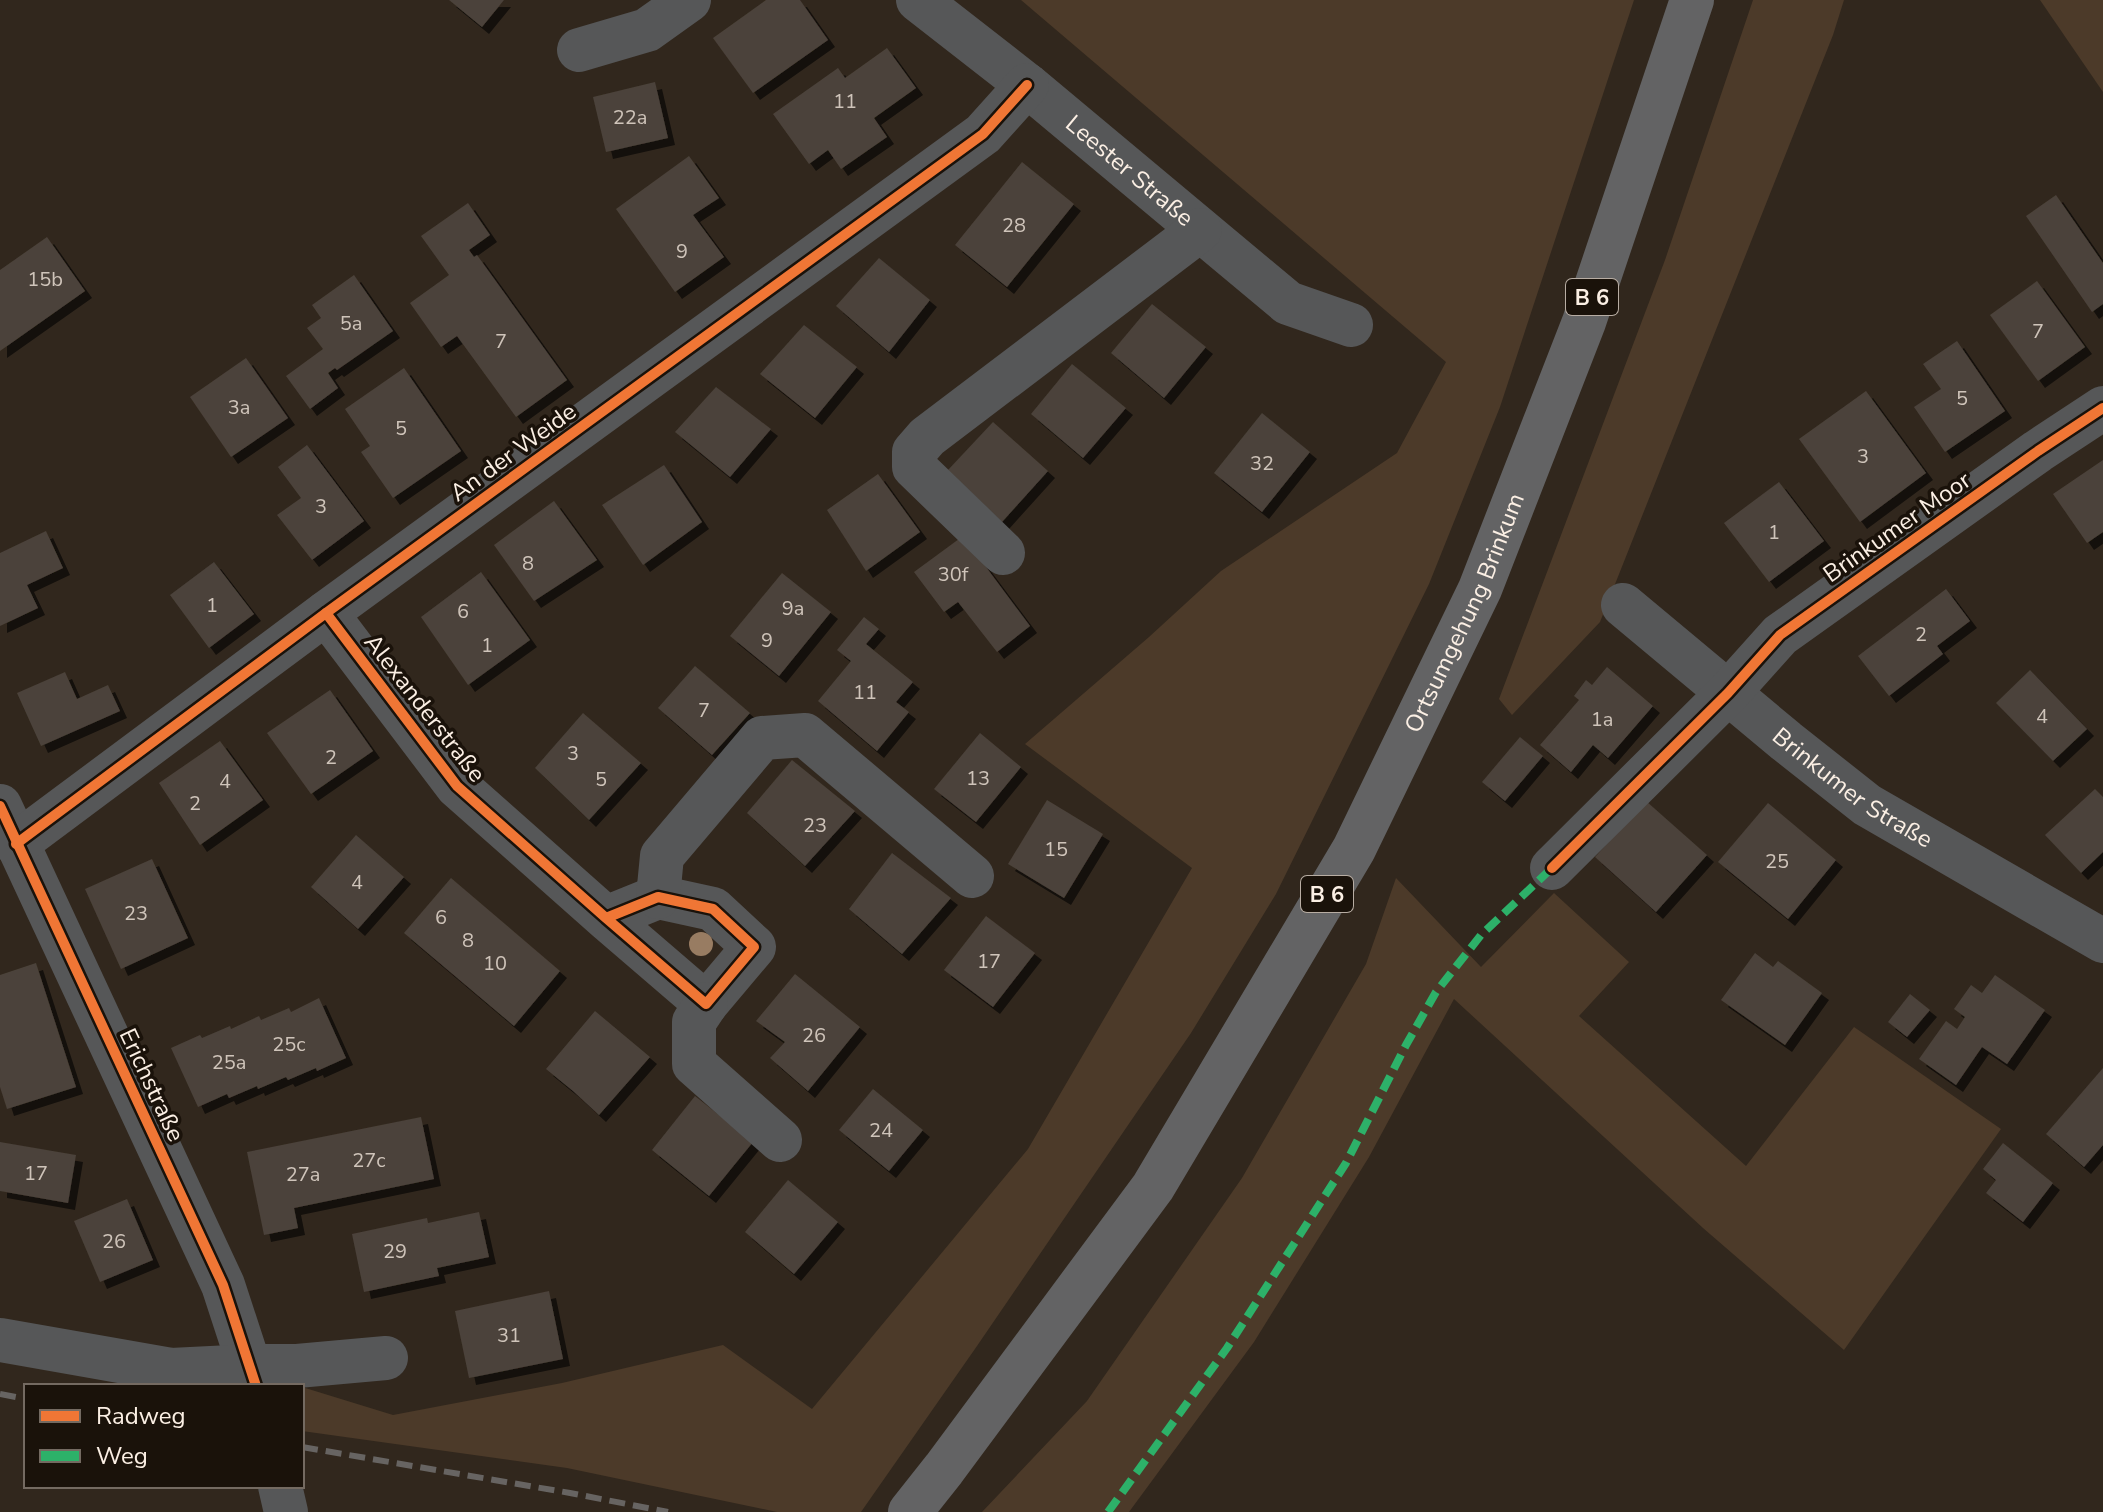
<svg xmlns="http://www.w3.org/2000/svg" width="2103" height="1512" viewBox="0 0 2103 1512" font-family="'Nunito Sans',sans-serif">
  <style>
    .green { fill: #4c3a29 }
    .building { fill: #4b423a; filter: url(#shadow) }
    .lines { fill: none; stroke-linecap: round; stroke-linejoin: round }
    .minor { stroke: #565758; stroke-width: 44 }
    .highway { stroke: #636364; stroke-width: 44 }
    .rail { stroke: #676462; stroke-width: 6; stroke-dasharray: 16 8; stroke-linecap: butt }
    .quiet { stroke: #2db169; stroke-width: 8; stroke-dasharray: 16 8; stroke-linecap: butt }
    .cycleway-casing { stroke: #1a120a; stroke-width: 15 }
    .cycleway { stroke: #f07635; stroke-width: 10 }
    .tree { fill: #987c62 }
    .labels { text-anchor: middle; stroke-width: 7; stroke-linejoin: round; paint-order: stroke }
    .number-label { font-size: 20px; fill: #cfc4ba }
    .shield { fill: #1a120a; stroke: #b8ada3; stroke-width: 2 }
    .shield-label { font-size: 22px; font-weight: bold; fill: #fbefe4 }
    .street-label { font-size: 24px; fill: #fbefe4; stroke: #1a120a }
  </style>
  <defs>
    <filter id="shadow"><feDropShadow dx="7" dy="7" stdDeviation="0" flood-color="#0009"/></filter>
  </defs>
  <rect width="100%" height="100%" fill="#31271d"/>
  <g class="green">
    <polygon points="1021,0 1634,0 1500,407 1429,584 1276,894 1191,1033 977,1346 861,1512 777,1512 567,1468 302,1431 302,1387 393,1415 562,1383 723,1345 812,1409 1028,1149 1192,868 1025,744 1149,637 1221,571 1397,453 1446,362"/>
    <polygon points="1753,0 1844,0 1833,35 1600,622 1512,715 1499,699 1665,260"/>
    <polygon points="2040,0 2103,0 2103,92"/>
    <polygon points="1396,878 1481,967 1554,893 1629,962 1579,1016 1746,1166 1854,1027 2001,1129 1844,1350 1703,1228 1454,999 1369,1157 1254,1342 1129,1512 982,1512 1087,1401 1242,1178 1366,964"/>
  </g>
  <g class="building">
    <polygon points="449,0 504,0 482,27"/>
    <polygon points="766,0 800,0 828,40 753,93 713,38"/>
    <polygon points="887,48 916,88 874,118 887,137 841,169 828,150 809,164 773,114 838,68 845,78"/>
    <polygon points="655,82 668,138 606,152 593,97"/>
    <polygon points="689,156 719,198 693,215 724,257 675,292 616,209"/>
    <polygon points="1022,162 1074,204 1007,287 955,245"/>
    <polygon points="2056,195 2103,263 2103,304 2092,312 2026,216"/>
    <polygon points="468,203 490,235 469,250 474,257 477,255 567,380 516,417 457,336 441,347 410,303 449,275 421,236"/>
    <polygon points="47,237 85,291 0,351 0,270"/>
    <polygon points="879,258 930,300 889,352 836,306"/>
    <polygon points="354,275 393,331 337,370 335,368 328,373 338,388 310,409 286,376 323,349 307,328 321,318 312,305"/>
    <polygon points="2037,281 2085,347 2038,381 1990,315"/>
    <polygon points="1152,304 1206,347 1164,398 1111,353"/>
    <polygon points="804,325 857,367 815,418 760,374"/>
    <polygon points="1957,341 2005,411 1945,452 1914,407 1941,389 1923,364"/>
    <polygon points="246,358 288,418 231,457 190,397"/>
    <polygon points="1072,364 1126,408 1083,458 1031,414"/>
    <polygon points="404,368 461,451 393,498 361,452 370,446 345,409"/>
    <polygon points="716,387 771,429 730,477 675,432"/>
    <polygon points="1866,391 1926,473 1860,522 1799,439"/>
    <polygon points="1262,413 1310,452 1262,512 1214,473"/>
    <polygon points="993,422 1048,471 1002,522 948,470"/>
    <polygon points="307,445 364,521 312,560 277,515 301,498 278,467"/>
    <polygon points="2103,460 2103,532 2087,543 2053,494"/>
    <polygon points="664,465 702,522 643,565 602,505"/>
    <polygon points="878,474 920,532 866,571 827,510"/>
    <polygon points="1779,482 1824,541 1769,582 1724,523"/>
    <polygon points="554,501 597,560 534,601 494,545"/>
    <polygon points="46,531 63,568 27,585 38,608 0,626 0,553"/>
    <polygon points="963,536 1030,626 997,652 958,602 944,612 914,572"/>
    <polygon points="214,562 254,614 209,648 170,595"/>
    <polygon points="481,572 530,640 468,685 421,617"/>
    <polygon points="782,573 831,612 779,676 730,636"/>
    <polygon points="1946,589 1970,621 1937,646 1943,654 1889,696 1858,656"/>
    <polygon points="864,617 879,629 866,644 913,682 896,702 909,712 877,751 818,701 851,661 837,650"/>
    <polygon points="695,666 750,713 712,755 658,708"/>
    <polygon points="1607,667 1653,706 1608,758 1593,745 1571,772 1540,745 1579,700 1574,696 1586,680 1592,685"/>
    <polygon points="2030,670 2087,729 2053,761 1996,703"/>
    <polygon points="65,672 77,699 108,685 120,711 41,746 17,693"/>
    <polygon points="330,690 373,751 311,794 267,733"/>
    <polygon points="583,713 641,763 589,820 535,768"/>
    <polygon points="980,733 1021,767 976,822 934,789"/>
    <polygon points="1520,737 1543,756 1505,801 1482,782"/>
    <polygon points="220,741 263,800 200,845 159,783"/>
    <polygon points="792,760 855,811 805,866 747,813"/>
    <polygon points="2095,789 2103,797 2103,852 2081,873 2045,835"/>
    <polygon points="1047,800 1103,834 1064,898 1008,864"/>
    <polygon points="1646,801 1707,855 1656,912 1595,857"/>
    <polygon points="1768,803 1836,860 1788,919 1718,862"/>
    <polygon points="356,835 404,877 358,929 311,887"/>
    <polygon points="892,853 951,898 902,954 849,909"/>
    <polygon points="152,859 188,938 121,969 85,889"/>
    <polygon points="451,878 560,971 514,1026 404,933"/>
    <polygon points="986,916 1035,953 993,1007 944,970"/>
    <polygon points="1755,953 1773,967 1778,961 1822,993 1785,1045 1721,1000"/>
    <polygon points="36,963 76,1087 7,1109 0,1087 0,975"/>
    <polygon points="795,974 860,1027 808,1091 770,1058 785,1042 756,1021"/>
    <polygon points="1995,975 2045,1010 2007,1064 1982,1047 1956,1085 1919,1059 1946,1021 1957,1029 1965,1017 1954,1009 1971,985 1982,993"/>
    <polygon points="1910,994 1930,1010 1907,1037 1888,1022"/>
    <polygon points="319,998 346,1058 317,1071 316,1068 288,1080 286,1077 258,1089 257,1086 229,1098 227,1094 198,1107 171,1048 200,1035 202,1038 230,1026 231,1029 259,1016 261,1020 289,1008 291,1012"/>
    <polygon points="595,1011 650,1057 599,1115 573,1091 546,1069"/>
    <polygon points="2103,1068 2103,1145 2084,1167 2046,1134"/>
    <polygon points="873,1089 923,1130 889,1171 839,1130"/>
    <polygon points="695,1096 753,1142 709,1196 652,1150"/>
    <polygon points="421,1117 434,1179 294,1208 298,1228 264,1235 247,1152"/>
    <polygon points="0,1142 76,1155 68,1203 0,1191"/>
    <polygon points="2003,1143 2053,1183 2023,1222 1986,1193 1996,1180 1983,1169"/>
    <polygon points="788,1180 838,1222 794,1274 745,1232"/>
    <polygon points="127,1199 153,1260 100,1282 74,1221"/>
    <polygon points="479,1212 489,1257 437,1268 439,1276 364,1292 352,1234 427,1218 428,1223"/>
    <polygon points="549,1291 563,1359 469,1378 455,1311"/>
  </g>
  <g class="lines">
    <g class="minor">
      <path id="s1" d="M918 0 1027 85 1288 303 1351 325"/>
      <polyline points="579,50 647,30 689,0"/>
      <polyline points="1003,553 914,467 914,452 927,437 1200,230"/>
      <path id="s2" d="M1623 605 1786 741 1867 805 2103 941"/>
      <polyline points="326,613 457,786 606,918 658,897 713,909 754,947 706,1004 606,918"/>
      <polyline points="0,806 223,1285 256,1386"/>
      <polyline points="16,844 326,613 983,134 1027,85"/>
      <polyline points="1552,868 1728,693 1780,635 2038,451 2103,408"/>
      <polyline points="658,897 662,856 762,738 805,735 972,876"/>
      <polyline points="706,1004 694,1022 694,1064 780,1140"/>
      <polyline points="0,1340 171,1370 251,1366 297,1366 386,1358"/>
      <polyline points="280,1486 286,1512"/>
    </g>
    <path class="highway" id="s3" d="M910 1512 944 1469 1153 1187 1354 849 1480 589 1584 322 1692 0"/>
    <g class="rail">
      <polyline points="0,1394 26,1399"/>
      <polyline points="302,1447 570,1493 668,1512"/>
    </g>
    <polyline class="quiet" points="1108,1512 1227,1348 1346,1163 1406,1045 1436,992 1481,935 1552,868"/>
    <defs>
      <g id="cycleway">
        <polyline points="326,613 457,786 606,918 658,897 713,909 754,947 706,1004 606,918"/>
        <polyline points="0,806 223,1285 256,1386"/>
        <polyline points="16,844 326,613 983,134 1027,85"/>
        <polyline points="1552,868 1728,693 1780,635 2038,451 2103,408"/>
      </g>
    </defs>
    <use href="#cycleway" class="cycleway-casing"/>
    <use href="#cycleway" class="cycleway"/>
  </g>
  <circle class="tree" cx="701" cy="944" r="12"/>
  <g class="labels">
    <g class="number-label">
      <text x="845" y="108">11</text>
      <text x="630" y="124">22a</text>
      <text x="1014" y="232">28</text>
      <text x="682" y="258">9</text>
      <text x="45" y="286">15b</text>
      <text x="351" y="330">5a</text>
      <text x="2038" y="338">7</text>
      <text x="501" y="348">7</text>
      <text x="1962" y="405">5</text>
      <text x="239" y="414">3a</text>
      <text x="401" y="435">5</text>
      <text x="1863" y="463">3</text>
      <text x="1262" y="470">32</text>
      <text x="321" y="513">3</text>
      <text x="1774" y="539">1</text>
      <text x="528" y="570">8</text>
      <text x="953" y="581">30f</text>
      <text x="212" y="612">1</text>
      <text x="793" y="615">9a</text>
      <text x="463" y="618">6</text>
      <text x="1921" y="641">2</text>
      <text x="767" y="647">9</text>
      <text x="487" y="652">1</text>
      <text x="865" y="699">11</text>
      <text x="704" y="717">7</text>
      <text x="2042" y="723">4</text>
      <text x="1602" y="726">1a</text>
      <text x="573" y="760">3</text>
      <text x="331" y="764">2</text>
      <text x="978" y="785">13</text>
      <text x="601" y="786">5</text>
      <text x="225" y="788">4</text>
      <text x="195" y="810">2</text>
      <text x="815" y="832">23</text>
      <text x="1056" y="856">15</text>
      <text x="1777" y="868">25</text>
      <text x="357" y="889">4</text>
      <text x="136" y="920">23</text>
      <text x="441" y="924">6</text>
      <text x="468" y="947">8</text>
      <text x="989" y="968">17</text>
      <text x="495" y="970">10</text>
      <text x="814" y="1042">26</text>
      <text x="289" y="1051">25c</text>
      <text x="229" y="1069">25a</text>
      <text x="881" y="1137">24</text>
      <text x="369" y="1167">27c</text>
      <text x="36" y="1180">17</text>
      <text x="303" y="1181">27a</text>
      <text x="114" y="1248">26</text>
      <text x="395" y="1258">29</text>
      <text x="509" y="1342">31</text>
    </g>
    <g class="shield">
      <rect x="1566" y="279" width="52" height="36" rx="6"/>
      <rect x="1301" y="876" width="52" height="36" rx="6"/>
    </g>
    <g class="shield-label">
      <text x="1592" y="305">B 6</text>
      <text x="1327" y="902">B 6</text>
    </g>
    <g class="street-label">
      <text dy="8" stroke="none"><textPath href="#s1" startOffset="272">Leester Straße</textPath></text>
      <text transform="translate(513 452) rotate(-36)" y="8">An der Weide</text>
      <text transform="translate(1897 527) rotate(-35)" y="8">Brinkumer Moor</text>
      <text dy="8" stroke="none"><textPath href="#s3" startOffset="1060">Ortsumgehung Brinkum</textPath></text>
      <text transform="translate(425 708) rotate(52)" y="8">Alexanderstraße</text>
      <text dy="8" stroke="none"><textPath href="#s2" startOffset="294">Brinkumer Straße</textPath></text>
      <text transform="translate(152 1085) rotate(65)" y="8">Erichstraße</text>
    </g>
  </g>
  <rect x="24" y="1384" width="280" height="104" fill="#1a120a" stroke="#746a61" stroke-width="2"/>
  <rect x="40" y="1410" width="40" height="12" fill="#f07635" stroke="#746a61" stroke-width="2"/>
  <text x="96" y="1424" font-size="24" fill="#fbefe4">Radweg</text>
  <rect x="40" y="1450" width="40" height="12" fill="#2db169" stroke="#746a61" stroke-width="2"/>
  <text x="96" y="1464" font-size="24" fill="#fbefe4">Weg</text>
</svg>
